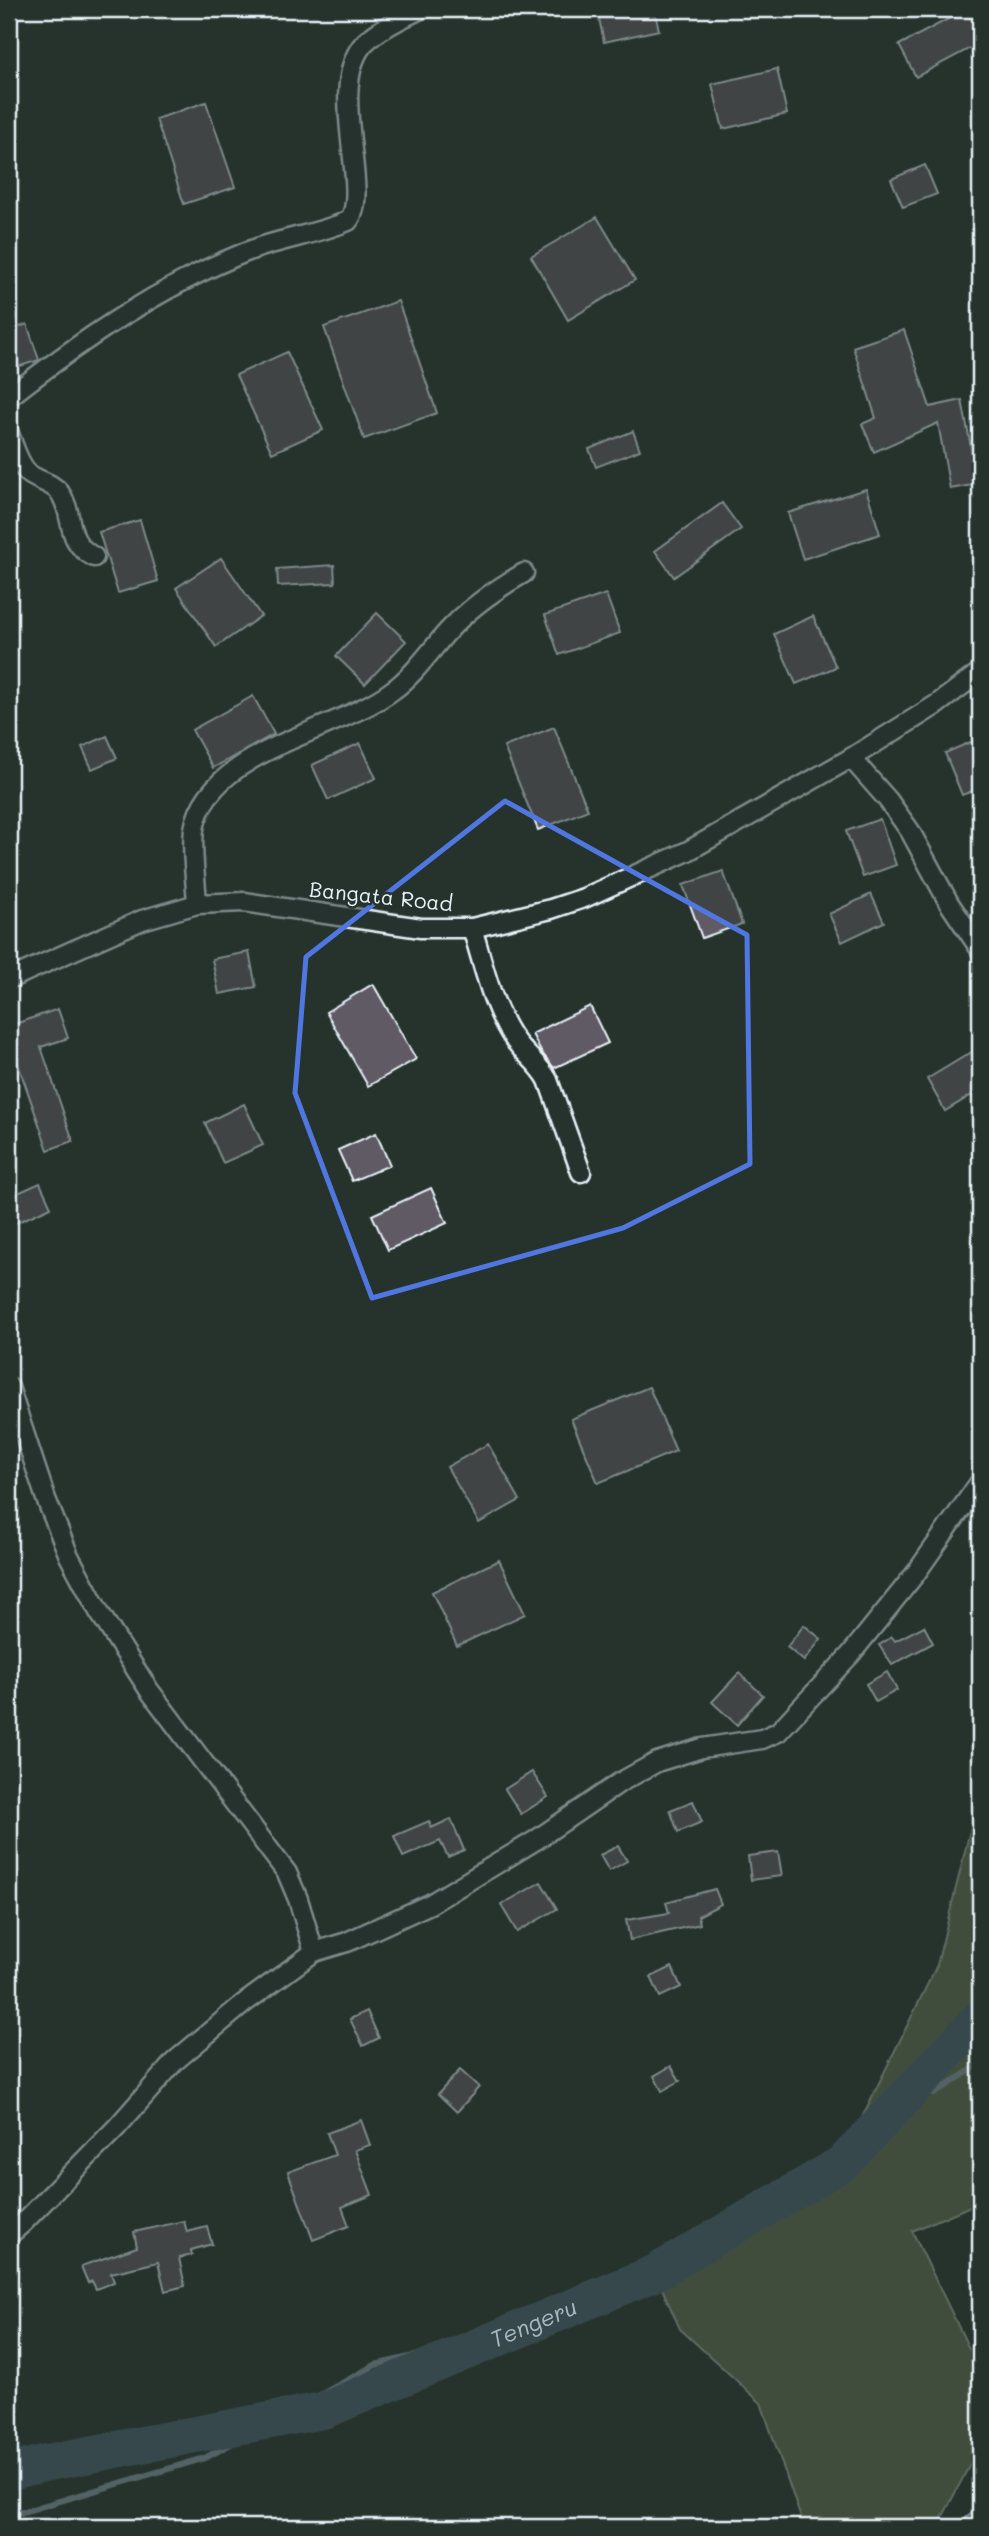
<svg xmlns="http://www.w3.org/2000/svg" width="989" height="2536" viewBox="0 0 989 2536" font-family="Mali,sans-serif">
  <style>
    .green { fill: #626e4f; stroke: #a5b0a4; stroke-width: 2 }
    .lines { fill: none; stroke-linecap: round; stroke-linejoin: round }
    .stream { stroke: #8a9ca6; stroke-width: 6 }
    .river { stroke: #4b6470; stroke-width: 37 }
    .building { fill: #5f5a64; stroke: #e8f1f8; stroke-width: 2 }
    .minor-casing { stroke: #e8f1f8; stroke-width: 23 }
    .minor { stroke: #26332d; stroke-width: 18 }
    .marked { fill: none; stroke: #5077e0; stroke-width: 5; stroke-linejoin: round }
    .labels { text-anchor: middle; stroke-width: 5; stroke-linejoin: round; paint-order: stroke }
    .street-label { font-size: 21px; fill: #e8f1f8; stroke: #26332d }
    .water-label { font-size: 23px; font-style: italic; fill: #a9b9c2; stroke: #26332d }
  </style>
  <rect width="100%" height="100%" fill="#26332d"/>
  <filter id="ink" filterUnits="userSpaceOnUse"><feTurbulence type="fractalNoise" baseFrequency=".0143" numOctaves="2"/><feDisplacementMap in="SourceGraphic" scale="14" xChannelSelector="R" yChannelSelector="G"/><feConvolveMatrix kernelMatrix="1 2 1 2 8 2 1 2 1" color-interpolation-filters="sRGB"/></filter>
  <g filter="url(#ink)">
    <polygon class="green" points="980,1790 980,2202 912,2231 980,2371 980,2445 941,2520 929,2527 804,2527 761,2403 680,2329 655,2273 846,2150 937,1965"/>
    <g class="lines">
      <g class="stream">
        <polyline points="934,2094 980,2064"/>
        <polyline points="9,2516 205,2458 375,2365 589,2315 805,2176"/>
      </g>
      <path class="river" id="s1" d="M9 2472 45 2463 325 2410 655 2273 843 2163 980 2018"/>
    </g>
    <g class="building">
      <polygon points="597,9 654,9 659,30 604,42"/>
      <polygon points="967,9 974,9 980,21 980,43 916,77 899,45"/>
      <polygon points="777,69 787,114 723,129 712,84"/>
      <polygon points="206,102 235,187 184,204 156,119"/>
      <polygon points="925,165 937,194 903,207 891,179"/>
      <polygon points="597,217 635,280 568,320 531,256"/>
      <polygon points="398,301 437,413 364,439 324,327"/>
      <polygon points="27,324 39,360 14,368 9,353 9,331"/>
      <polygon points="904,330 930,407 962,400 978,484 950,489 938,423 874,452 862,424 876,418 853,347"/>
      <polygon points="287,352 323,430 272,453 236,375"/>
      <polygon points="633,431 640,450 596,467 589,449"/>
      <polygon points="866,489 880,534 803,559 788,513"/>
      <polygon points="722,503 741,529 674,577 655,551"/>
      <polygon points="140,520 158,581 118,593 99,532"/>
      <polygon points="221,558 261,616 216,647 176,588"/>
      <polygon points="334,565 335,583 278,586 277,569"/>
      <polygon points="606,594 620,633 559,655 545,615"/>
      <polygon points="377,613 406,641 365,684 336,656"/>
      <polygon points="813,616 836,667 796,684 774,634"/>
      <polygon points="253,696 274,734 213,768 192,730"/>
      <polygon points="554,727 588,810 538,830 504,747"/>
      <polygon points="107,736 117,758 92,769 82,747"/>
      <polygon points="980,738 980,788 962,795 945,753"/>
      <polygon points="360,743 376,778 328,800 312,765"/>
      <polygon points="880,819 896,865 863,877 846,831"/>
      <polygon points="723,871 742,924 702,938 683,885"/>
      <polygon points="871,894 884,922 842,942 829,914"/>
      <polygon points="249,952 256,987 219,994 212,959"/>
      <polygon points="373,984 416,1059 368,1086 326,1012"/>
      <polygon points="590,1006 608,1043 554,1068 541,1052 532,1034"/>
      <polygon points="58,1009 68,1038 41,1047 73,1141 48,1150 9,1038 9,1026"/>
      <polygon points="980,1047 980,1090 945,1111 927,1079"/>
      <polygon points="244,1104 263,1145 223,1163 205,1123"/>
      <polygon points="376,1133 390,1165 352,1181 338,1150"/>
      <polygon points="40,1183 51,1207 16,1223 9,1207 9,1197"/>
      <polygon points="431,1188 447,1223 388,1250 372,1215"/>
      <polygon points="649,1387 676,1451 598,1483 571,1419"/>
      <polygon points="488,1444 520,1500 479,1523 447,1467"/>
      <polygon points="499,1560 525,1614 457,1646 432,1592"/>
      <polygon points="804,1625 821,1639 804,1661 787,1647"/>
      <polygon points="924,1626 933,1643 892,1665 879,1645 892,1637 895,1641"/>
      <polygon points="887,1672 897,1690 876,1702 866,1684"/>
      <polygon points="739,1673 763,1695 737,1725 712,1702"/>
      <polygon points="532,1772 548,1797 521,1814 505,1789"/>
      <polygon points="693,1801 702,1822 678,1832 670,1810"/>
      <polygon points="451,1819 464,1850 448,1857 440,1841 403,1857 394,1836 429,1821 431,1828"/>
      <polygon points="618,1846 627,1861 609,1871 600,1855"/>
      <polygon points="778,1852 782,1876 751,1880 748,1856"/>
      <polygon points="541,1882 557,1909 517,1932 501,1905"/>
      <polygon points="715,1889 721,1904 698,1916 700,1924 630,1940 626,1920 669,1913 666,1902"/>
      <polygon points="672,1967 681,1987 660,1997 651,1977"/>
      <polygon points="367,2011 379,2038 363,2046 350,2019"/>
      <polygon points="671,2066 680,2081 662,2091 654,2076"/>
      <polygon points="460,2070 479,2087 457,2112 438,2094"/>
      <polygon points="361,2120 370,2145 355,2150 372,2195 342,2207 349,2226 313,2240 288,2172 335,2155 327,2133"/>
      <polygon points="184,2221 187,2232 207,2227 212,2244 191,2250 192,2255 179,2258 185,2286 165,2291 158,2262 111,2273 114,2282 96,2289 92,2281 88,2283 81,2266 137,2247 134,2232"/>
    </g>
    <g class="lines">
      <defs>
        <g id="minor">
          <path d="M9 397C82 340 159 287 246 252 279 239 315 235 348 221 372 196 328 93 361 47 372 32 404 17 421 9"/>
          <path d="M9 434C14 446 18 463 28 473 37 481 52 482 60 493 76 517 63 540 94 557"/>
          <polyline points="851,758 888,800 910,831 949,903 980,949"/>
          <path d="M197 904C196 880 191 853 194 829 208 749 337 733 393 690 415 674 430 651 448 631 469 608 496 589 524 573"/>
          <path d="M472 928C484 966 492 1009 516 1042 526 1055 540 1065 548 1080L581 1172"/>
          <polyline points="9,979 142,920 197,904 244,902 421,928 472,928 551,909 584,898 688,851 851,758 936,705 980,672"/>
          <polyline points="9,1387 46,1499 69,1556 99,1612 149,1690 287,1873 298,1899 314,1952"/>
          <polyline points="9,2235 22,2224 117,2127 175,2061 243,2004 314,1952 347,1942 430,1904 536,1840 619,1783 657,1762 702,1748 762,1739 778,1732 850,1655 916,1573 980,1482"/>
          <polyline points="971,2527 980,2520"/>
        </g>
      </defs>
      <use href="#minor" class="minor-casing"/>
      <use href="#minor" class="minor"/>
    </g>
  </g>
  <path d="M0 0H989V2536H0ZM505 801 747 935 750 1164 623 1228 372 1298 295 1093 306 957Z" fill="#26332d" fill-opacity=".55" fill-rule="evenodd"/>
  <path class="marked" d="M505 801 747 935 750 1164 623 1228 372 1298 295 1093 306 957Z"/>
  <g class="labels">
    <g class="street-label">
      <text transform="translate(381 897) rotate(6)" y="7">Bangata Road</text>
    </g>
    <g class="water-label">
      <text dy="8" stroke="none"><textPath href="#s1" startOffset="548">Tengeru</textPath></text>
    </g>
  </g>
  <rect width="989" height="2536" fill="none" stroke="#26332d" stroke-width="35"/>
  <rect x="18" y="18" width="954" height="2501" fill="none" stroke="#e8f1f8" stroke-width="2.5" filter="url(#ink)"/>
</svg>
